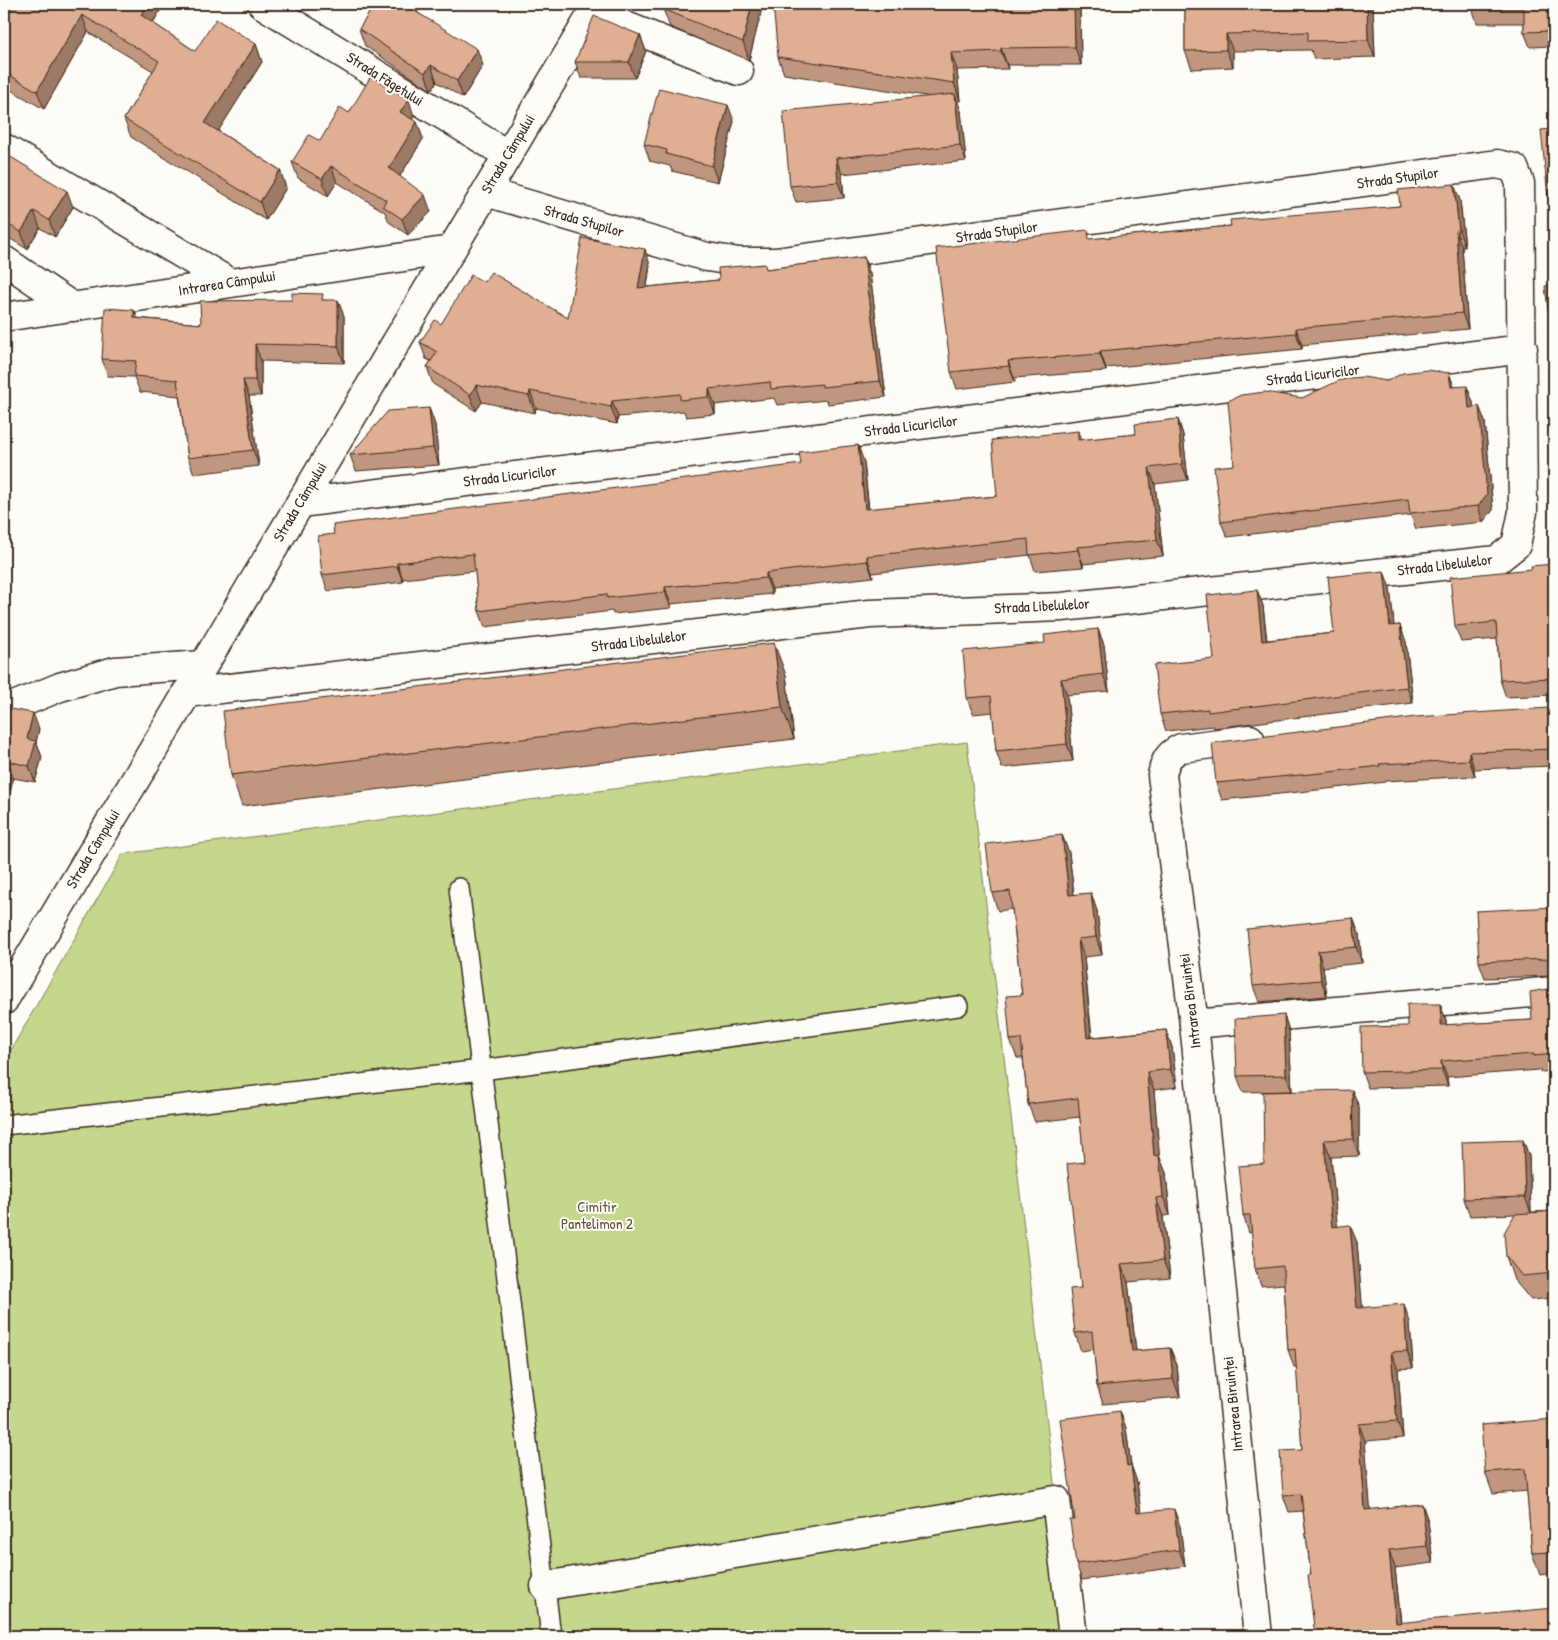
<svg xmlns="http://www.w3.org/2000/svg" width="1558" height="1640" viewBox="0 0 1558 1640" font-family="'Patrick Hand',sans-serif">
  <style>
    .green { fill: #c4d78d; stroke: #808056 }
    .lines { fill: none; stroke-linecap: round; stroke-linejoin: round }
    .lane-casing { stroke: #3b2a1e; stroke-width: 22 }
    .street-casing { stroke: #3b2a1e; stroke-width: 31 }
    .lane { stroke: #fdfcf7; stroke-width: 19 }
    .street { stroke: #fdfcf7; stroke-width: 28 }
    .wall { fill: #c1967e; stroke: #3b2a1e }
    .shaded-wall { fill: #9d7a66; stroke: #3b2a1e }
    .building { fill: #e0ae92; stroke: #3b2a1e }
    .labels { text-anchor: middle; stroke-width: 4; stroke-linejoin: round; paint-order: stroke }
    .street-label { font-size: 15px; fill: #3b2a1e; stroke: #fdfcf7 }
    .park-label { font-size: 15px; fill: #5d553a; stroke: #fdfcf7 }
  </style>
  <rect width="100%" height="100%" fill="#fdfcf7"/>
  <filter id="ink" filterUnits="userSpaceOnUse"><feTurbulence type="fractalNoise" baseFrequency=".02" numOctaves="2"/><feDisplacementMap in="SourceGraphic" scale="10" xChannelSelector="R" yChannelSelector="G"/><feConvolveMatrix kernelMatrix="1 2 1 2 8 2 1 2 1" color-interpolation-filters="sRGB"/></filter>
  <g filter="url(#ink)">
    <polygon class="green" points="967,742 1072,1636 4,1636 4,1062 123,854"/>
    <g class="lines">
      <defs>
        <g id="lane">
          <polyline points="459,888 551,1636"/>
          <polyline points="4,1125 482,1070 958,1006"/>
        </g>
        <g id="street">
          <polyline points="262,4 508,155"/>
          <polyline points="593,13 739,71"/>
          <polyline points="4,148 229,282"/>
          <polyline points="4,260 73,307"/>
          <polyline points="4,317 451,250"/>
          <polyline points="300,503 1523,349"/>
          <polyline points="186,693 870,614 1062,607 1497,560 1516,545 1523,512 1520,183 1514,168 1497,164 775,262 739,262 707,257 486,192"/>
          <polyline points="9,708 60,687 115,671 203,665"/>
          <path d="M1250 739 1181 748C1168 754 1165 761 1162 775L1194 1024 1258 1636"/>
          <polyline points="4,1000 598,4"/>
          <polyline points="1194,1024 1554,991"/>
          <polyline points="545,1586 1056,1500 1073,1636"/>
        </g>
      </defs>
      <use href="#lane" class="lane-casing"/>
      <use href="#street" class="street-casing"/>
      <use href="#lane" class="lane"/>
      <use href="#street" class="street"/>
    </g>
    <g class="wall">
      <polygon points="164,4 153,23 195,51 256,44 262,62 218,131 280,170 286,188 266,220 131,137 124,119 153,71 88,32 44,109 4,86 4,10 9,13"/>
      <polygon points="375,4 422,4 417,12 483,65 463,98 437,82 431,90 365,46 359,29"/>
      <polygon points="763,4 749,60 670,27 663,9"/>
      <polygon points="1080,4 1081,65 1007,65 1008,69 957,70 960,101 957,101 961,111 966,161 842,174 844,198 796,202 790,186 932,97 784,74 778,57"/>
      <polygon points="1185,4 1373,4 1375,57 1314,59 1311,50 1233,51 1233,67 1192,69 1185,51"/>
      <polygon points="1554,4 1554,46 1530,47 1524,32 1524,23 1477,23 1472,8"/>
      <polygon points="640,35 646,51 635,78 581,78 575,62"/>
      <polygon points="349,113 414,116 412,119 417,122 423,139 400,176 431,212 408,235 389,222 385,212 337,182 328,196 298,178 292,162 320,141"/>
      <polygon points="734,121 718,182 672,171 670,166 650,161 644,144"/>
      <polygon points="1554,129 1554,213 1548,197"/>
      <polygon points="4,153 73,207 55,237 40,228 27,249 4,235"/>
      <polygon points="1460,200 1465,247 1462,247 1468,329 1302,345 1302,349 1106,368 1106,371 1014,378 1015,382 957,389 951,372 1091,239 1231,226 1400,206"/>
      <polygon points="864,257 870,274 886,397 828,404 827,400 777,405 774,398 715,405 715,414 686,417 684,411 618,417 617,424 536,408 535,413 482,402 476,411 433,384 427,367 431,361 426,359 420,342 441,324 484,282 568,318 650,265 647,287 719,280 767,269"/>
      <polygon points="1554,285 1554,343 1551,333"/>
      <polygon points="325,300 344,316 344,363 261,361 261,396 249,396 259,466 194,474 188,458 179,396 140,392 134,377 108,376 102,359 134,310 137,318 201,324"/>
      <polygon points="1449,373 1454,387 1473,402 1473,407 1479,406 1485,422 1493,510 1483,522 1416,529 1411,515 1227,537 1221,522 1234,465 1302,398 1387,381"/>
      <polygon points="429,408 435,425 439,465 356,471 350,455"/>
      <polygon points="1178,419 1183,435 1188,480 1155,484 1163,556 1083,564 1083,567 1035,571 1030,555 872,573 873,577 772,589 772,594 671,604 671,608 613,614 612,611 485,627 479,611 475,571 403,579 403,582 328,591 322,575 864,462 869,509 997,496 1078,431 1081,440 1136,434"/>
      <polygon points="1554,564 1554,695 1506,697 1500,680 1497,639 1461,642 1455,626 1532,569"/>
      <polygon points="1390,588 1394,626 1400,625 1406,642 1413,703 1214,728 1213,726 1166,731 1160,714 1214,659 1257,590 1263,606 1267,640 1334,633"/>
      <polygon points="1098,629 1104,645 1109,691 1067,695 1073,761 1002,768 996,751 993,712 973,714 967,698 1045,643"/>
      <polygon points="786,675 794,739 242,806 231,775"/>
      <polygon points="1554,707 1554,766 1474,769 1475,776 1385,781 1385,782 1327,789 1222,800 1216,783"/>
      <polygon points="4,708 39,729 36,742 42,757 35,782 13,778 4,822"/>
      <polygon points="1062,835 1069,853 1074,895 1091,893 1097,911 1102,955 1084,957 1092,1037 1166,1030 1172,1047 1177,1087 1154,1090 1159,1156 1166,1173 1170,1215 1163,1216 1170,1278 1128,1282 1136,1351 1170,1348 1177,1365 1180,1397 1103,1404 1097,1386 1094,1349 1081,1351 1075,1333 1081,1288 1084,1162 1080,1117 1035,1122 1028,1104 1023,1058 1017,1058 1010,1040 1022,995 1012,909 998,911 992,893"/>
      <polygon points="1554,907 1554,976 1485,978 1479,962"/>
      <polygon points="1353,918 1359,934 1362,963 1323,967 1327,996 1259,1002 1253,986"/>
      <polygon points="1554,988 1554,1071 1540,1072 1539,1070 1447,1077 1448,1086 1368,1088 1362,1072 1408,1026 1440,1004 1446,1020 1446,1025 1532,1020"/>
      <polygon points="1284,1015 1289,1031 1292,1091 1243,1092 1237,1076"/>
      <polygon points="1352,1090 1359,1107 1359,1156 1331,1157 1337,1226 1357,1242 1362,1307 1410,1322 1413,1368 1398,1369 1403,1438 1365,1441 1370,1510 1422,1504 1428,1521 1433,1563 1395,1568 1401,1622 1315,1636 1311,1575 1303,1511 1289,1512 1283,1495 1302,1450 1297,1367 1294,1367 1288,1350 1284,1284 1261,1286 1255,1269 1252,1232 1249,1233 1243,1215 1264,1164"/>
      <polygon points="1523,1140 1529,1156 1531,1212 1554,1211 1554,1298 1531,1300 1514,1280 1506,1256 1515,1214 1470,1216 1464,1199"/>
      <polygon points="1120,1411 1126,1428 1131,1465 1137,1482 1141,1513 1180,1526 1185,1566 1082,1580 1076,1564 1075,1520"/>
      <polygon points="1554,1419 1554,1573 1540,1575 1532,1553 1527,1491 1493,1494 1485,1472"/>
    </g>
    <g class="shaded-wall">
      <polygon points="147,4 164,4 147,32 141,15"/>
      <polygon points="406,4 422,4 411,21 405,5"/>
      <polygon points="752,4 763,4 749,60 743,42"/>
      <polygon points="1074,4 1080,4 1081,65 1075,47"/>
      <polygon points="1367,4 1373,4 1375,57 1368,40"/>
      <polygon points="82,15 88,32 44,109 37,91"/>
      <polygon points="1226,34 1233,51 1233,67 1226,50"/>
      <polygon points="640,35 646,51 635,78 629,62"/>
      <polygon points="256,44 262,62 212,141 205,123"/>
      <polygon points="1001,48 1007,65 1008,69 1001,51"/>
      <polygon points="477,49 483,65 463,98 457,81"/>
      <polygon points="951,53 957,70 960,101 954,83"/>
      <polygon points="431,65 437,82 431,90 425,73"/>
      <polygon points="955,94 961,111 966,161 960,145"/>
      <polygon points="409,100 414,116 406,129 400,112"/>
      <polygon points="728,105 734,121 718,182 712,166"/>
      <polygon points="417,122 423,139 395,184 389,168"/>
      <polygon points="836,158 842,174 844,198 838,182"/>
      <polygon points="331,166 337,182 328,196 322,179"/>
      <polygon points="280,170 286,188 266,220 260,202"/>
      <polygon points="1454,184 1460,200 1465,247 1459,231"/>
      <polygon points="67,191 73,207 55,237 49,220"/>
      <polygon points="425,195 431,212 408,235 402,219"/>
      <polygon points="34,211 40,228 27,249 21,232"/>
      <polygon points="1456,231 1462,247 1468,329 1462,313"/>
      <polygon points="645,249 650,265 644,304 638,288"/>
      <polygon points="864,257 870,274 886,397 880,381"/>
      <polygon points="338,300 344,316 344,363 338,346"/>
      <polygon points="134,310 140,326 134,318"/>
      <polygon points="1296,328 1302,345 1302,349 1296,333"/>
      <polygon points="255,344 261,361 261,396 255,380"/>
      <polygon points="1100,351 1106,368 1106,371 1100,354"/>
      <polygon points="1008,361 1014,378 1015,382 1009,366"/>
      <polygon points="1449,373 1455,389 1451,387"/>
      <polygon points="243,380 249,396 259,466 253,450"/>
      <polygon points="476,385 482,402 476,411 470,395"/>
      <polygon points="1467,386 1473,402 1475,424 1469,408"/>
      <polygon points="709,389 715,405 715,414 709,397"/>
      <polygon points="530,391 536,408 535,413 529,396"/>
      <polygon points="612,401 618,417 617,424 611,407"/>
      <polygon points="1479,406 1485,422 1493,510 1483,522 1478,506"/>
      <polygon points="429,408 435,425 439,465 433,448"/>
      <polygon points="1178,419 1183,435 1188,480 1182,464"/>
      <polygon points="858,445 864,462 870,526 865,509"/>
      <polygon points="1149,468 1155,484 1163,556 1157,540"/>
      <polygon points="1077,547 1083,564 1083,567 1078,550"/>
      <polygon points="867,556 872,573 873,577 867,561"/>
      <polygon points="397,563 403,579 403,582 397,566"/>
      <polygon points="1384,571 1390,588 1396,643 1390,626"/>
      <polygon points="766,573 772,589 772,594 766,578"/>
      <polygon points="665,587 671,604 671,608 665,592"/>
      <polygon points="1257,590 1263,606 1268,657 1262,641"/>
      <polygon points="1400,625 1406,642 1413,703 1407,687"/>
      <polygon points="1098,629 1104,645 1109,691 1103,674"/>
      <polygon points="774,643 786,675 794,739 782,707"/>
      <polygon points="1061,679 1067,695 1073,761 1067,744"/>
      <polygon points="33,713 39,729 36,742 42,757 35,782 29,766 27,739"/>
      <polygon points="1469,752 1474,769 1475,776 1469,760"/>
      <polygon points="8,761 13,778 4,822 4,778"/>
      <polygon points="1062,835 1069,853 1076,913 1069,895"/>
      <polygon points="1091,893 1097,911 1102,955 1096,937"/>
      <polygon points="1353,918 1359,934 1362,963 1356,947"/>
      <polygon points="1078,939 1084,957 1093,1056 1087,1038"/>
      <polygon points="1318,951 1323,967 1327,996 1321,980"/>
      <polygon points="1440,1004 1446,1020 1447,1042 1441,1025"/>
      <polygon points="1284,1015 1289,1031 1292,1091 1286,1075"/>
      <polygon points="1166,1030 1172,1047 1177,1087 1170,1069"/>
      <polygon points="1441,1061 1447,1077 1448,1086 1442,1070"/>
      <polygon points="1147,1072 1154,1090 1161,1174 1154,1156"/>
      <polygon points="1352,1090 1359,1107 1359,1156 1353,1139"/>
      <polygon points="1324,1140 1331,1157 1339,1244 1332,1227"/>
      <polygon points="1523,1140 1529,1156 1531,1213 1525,1197"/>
      <polygon points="1159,1155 1166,1173 1170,1215 1163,1197"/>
      <polygon points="1156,1198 1163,1216 1170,1278 1163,1260"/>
      <polygon points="1350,1225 1357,1242 1364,1325 1357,1308"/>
      <polygon points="1121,1264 1128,1282 1138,1369 1132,1351"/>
      <polygon points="1404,1304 1410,1322 1413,1368 1407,1351"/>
      <polygon points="1170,1348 1177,1365 1180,1397 1173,1379"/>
      <polygon points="1391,1352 1398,1369 1403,1438 1397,1421"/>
      <polygon points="1120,1411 1126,1428 1133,1482 1127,1466"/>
      <polygon points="1359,1424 1365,1441 1372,1528 1365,1510"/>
      <polygon points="1131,1465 1137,1482 1143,1530 1137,1513"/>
      <polygon points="1422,1504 1428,1521 1433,1563 1427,1546"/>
      <polygon points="1174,1509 1180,1526 1185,1566 1179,1550"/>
      <polygon points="1389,1550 1395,1568 1402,1636 1396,1623"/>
    </g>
    <g class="building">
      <polygon points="15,4 147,4 141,15 195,51 216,19 256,44 205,123 280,170 260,202 124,119 159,61 82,15 37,91 4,72 4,10 9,13"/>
      <polygon points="375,4 406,4 405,5 477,49 457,81 431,65 425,73 359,29"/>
      <polygon points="666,4 752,4 743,42 663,9"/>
      <polygon points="773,4 1074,4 1075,47 1001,48 1001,51 951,53 954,83 778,57"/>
      <polygon points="1185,4 1367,4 1368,40 1308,41 1308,32 1226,34 1226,50 1185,51"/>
      <polygon points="1472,4 1554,4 1554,31 1524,32 1524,8 1472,8"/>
      <polygon points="594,16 640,35 629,62 575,62"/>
      <polygon points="371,76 409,100 400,112 417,122 389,168 425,195 402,219 383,206 386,200 331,166 322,179 292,162 309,135 320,141 340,107 349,113"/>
      <polygon points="659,88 728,105 712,166 666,154 667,150 644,144"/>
      <polygon points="955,94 960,145 836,158 838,182 790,186 783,111"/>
      <polygon points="1554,129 1554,196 1548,197 1541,130"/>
      <polygon points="4,153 67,191 49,220 34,211 21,232 4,222"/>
      <polygon points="1454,184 1459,231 1456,231 1462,313 1296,328 1296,333 1100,351 1100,354 1008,361 1009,366 951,372 936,248 1088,230 1089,239 1231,226 1230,220 1400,206 1398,190"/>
      <polygon points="582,238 645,249 638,288 719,280 718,268 765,264 766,269 864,257 880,381 822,387 822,384 771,389 770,382 709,389 709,397 680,400 680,394 612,401 611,407 530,391 529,396 476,385 470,395 427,367 437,352 420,342 435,320 441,324 471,275 484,282 491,272 568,318"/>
      <polygon points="1554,285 1554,333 1551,333 1545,286"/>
      <polygon points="292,293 323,294 322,300 338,300 338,346 255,344 255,380 243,380 253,450 188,458 177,380 134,376 136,361 102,359 105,308 134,310 134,318 201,324 200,301 292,300"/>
      <polygon points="1427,370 1449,373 1451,387 1467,386 1469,408 1479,406 1487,494 1478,506 1410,513 1408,499 1221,522 1214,467 1234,465 1228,401 1241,395 1265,392 1302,398 1338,381 1350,378 1363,377 1387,381 1403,373"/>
      <polygon points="1554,405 1554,454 1549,406"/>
      <polygon points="429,408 433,448 350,455 388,411"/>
      <polygon points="1178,419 1182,464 1149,468 1157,540 1077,547 1078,550 1029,555 1028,539 867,556 867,561 766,573 766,578 665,587 665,592 607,598 607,594 479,611 473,554 397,563 397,566 322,575 318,536 334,534 333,525 801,464 799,452 858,445 865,509 997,496 992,440 1078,431 1078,440 1136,434 1135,424"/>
      <polygon points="1554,564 1554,678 1500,680 1496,622 1455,626 1450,577 1532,569 1531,566"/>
      <polygon points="1384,571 1390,626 1400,625 1407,687 1208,712 1208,709 1160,714 1154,665 1214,659 1207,595 1257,590 1262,641 1334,633 1328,577"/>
      <polygon points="1098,629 1103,674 1061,679 1067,744 996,751 991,696 967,698 963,651 1045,643 1044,635"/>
      <polygon points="774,643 782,707 231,775 223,711"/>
      <polygon points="1554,707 1554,749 1469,752 1469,760 1379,764 1380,766 1321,773 1216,783 1212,743 1416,717 1549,708"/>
      <polygon points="4,708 33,713 27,739 36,741 29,766 8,761 4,778"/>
      <polygon points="1062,835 1069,895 1091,893 1096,937 1078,939 1087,1038 1166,1030 1170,1069 1147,1072 1154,1156 1159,1155 1163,1197 1156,1198 1163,1260 1121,1264 1132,1351 1170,1348 1173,1379 1097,1386 1092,1331 1075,1333 1070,1289 1081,1288 1067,1164 1084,1162 1078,1098 1028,1104 1021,1039 1010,1040 1006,996 1022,995 1010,891 992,893 986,844"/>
      <polygon points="1554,907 1554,961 1547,959 1479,962 1476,911"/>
      <polygon points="1353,918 1356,947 1318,951 1321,980 1253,986 1247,929"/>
      <polygon points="1554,988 1554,1054 1534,1056 1534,1054 1441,1061 1442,1070 1362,1072 1361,1027 1408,1026 1407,1004 1440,1004 1441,1025 1532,1020 1530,992"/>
      <polygon points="1284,1015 1286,1075 1237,1076 1235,1019"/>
      <polygon points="1352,1090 1353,1139 1324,1140 1332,1227 1350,1225 1357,1308 1404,1304 1407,1351 1391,1352 1397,1421 1359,1424 1365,1510 1422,1504 1427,1546 1389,1550 1396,1623 1554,1608 1554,1636 1315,1636 1308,1575 1311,1575 1301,1494 1283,1495 1280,1451 1302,1450 1295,1349 1288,1350 1283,1266 1255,1269 1250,1215 1243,1215 1238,1166 1264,1164 1263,1092"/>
      <polygon points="1523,1140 1525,1197 1464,1199 1462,1142"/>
      <polygon points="1554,1211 1554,1273 1522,1276 1506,1256 1504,1233 1515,1214"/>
      <polygon points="1120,1411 1127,1466 1131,1465 1137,1513 1174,1509 1179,1550 1076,1564 1070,1520 1075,1520 1060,1419"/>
      <polygon points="1554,1419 1554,1552 1532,1553 1525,1469 1485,1472 1481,1425"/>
    </g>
  </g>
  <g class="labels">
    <g class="street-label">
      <text transform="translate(385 79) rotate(32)" y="5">Strada Făgetului</text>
      <text transform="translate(508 154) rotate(-59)" y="5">Strada Câmpului</text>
      <text transform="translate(1398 178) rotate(-8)" y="5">Strada Stupilor</text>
      <text transform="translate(584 221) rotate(16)" y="5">Strada Stupilor</text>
      <text transform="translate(997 232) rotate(-8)" y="5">Strada Stupilor</text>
      <text transform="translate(227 283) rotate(-9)" y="5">Intrarea Câmpului</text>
      <text transform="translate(1313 375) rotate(-7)" y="5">Strada Licuricilor</text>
      <text transform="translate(911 426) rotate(-7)" y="5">Strada Licuricilor</text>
      <text transform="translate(510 476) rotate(-7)" y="5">Strada Licuricilor</text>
      <text transform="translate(300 502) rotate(-59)" y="5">Strada Câmpului</text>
      <text transform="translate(1445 565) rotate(-7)" y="5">Strada Libelulelor</text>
      <text transform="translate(1042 606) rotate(-3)" y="5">Strada Libelulelor</text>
      <text transform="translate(639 641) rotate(-7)" y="5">Strada Libelulelor</text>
      <text transform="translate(93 849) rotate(-59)" y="5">Strada Câmpului</text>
      <text transform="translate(1190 1001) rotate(-97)" y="5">Intrarea Biruinței</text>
      <text transform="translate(1233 1404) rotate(-96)" y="5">Intrarea Biruinței</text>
    </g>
    <g class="park-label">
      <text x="597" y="1212">Cimitir<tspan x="597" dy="17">Pantelimon 2</tspan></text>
    </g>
  </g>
  <rect width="1558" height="1640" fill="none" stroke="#fdfcf7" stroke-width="20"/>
  <rect x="10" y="10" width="1538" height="1620" fill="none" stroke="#3b2a1e" stroke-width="2" filter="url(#ink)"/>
</svg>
